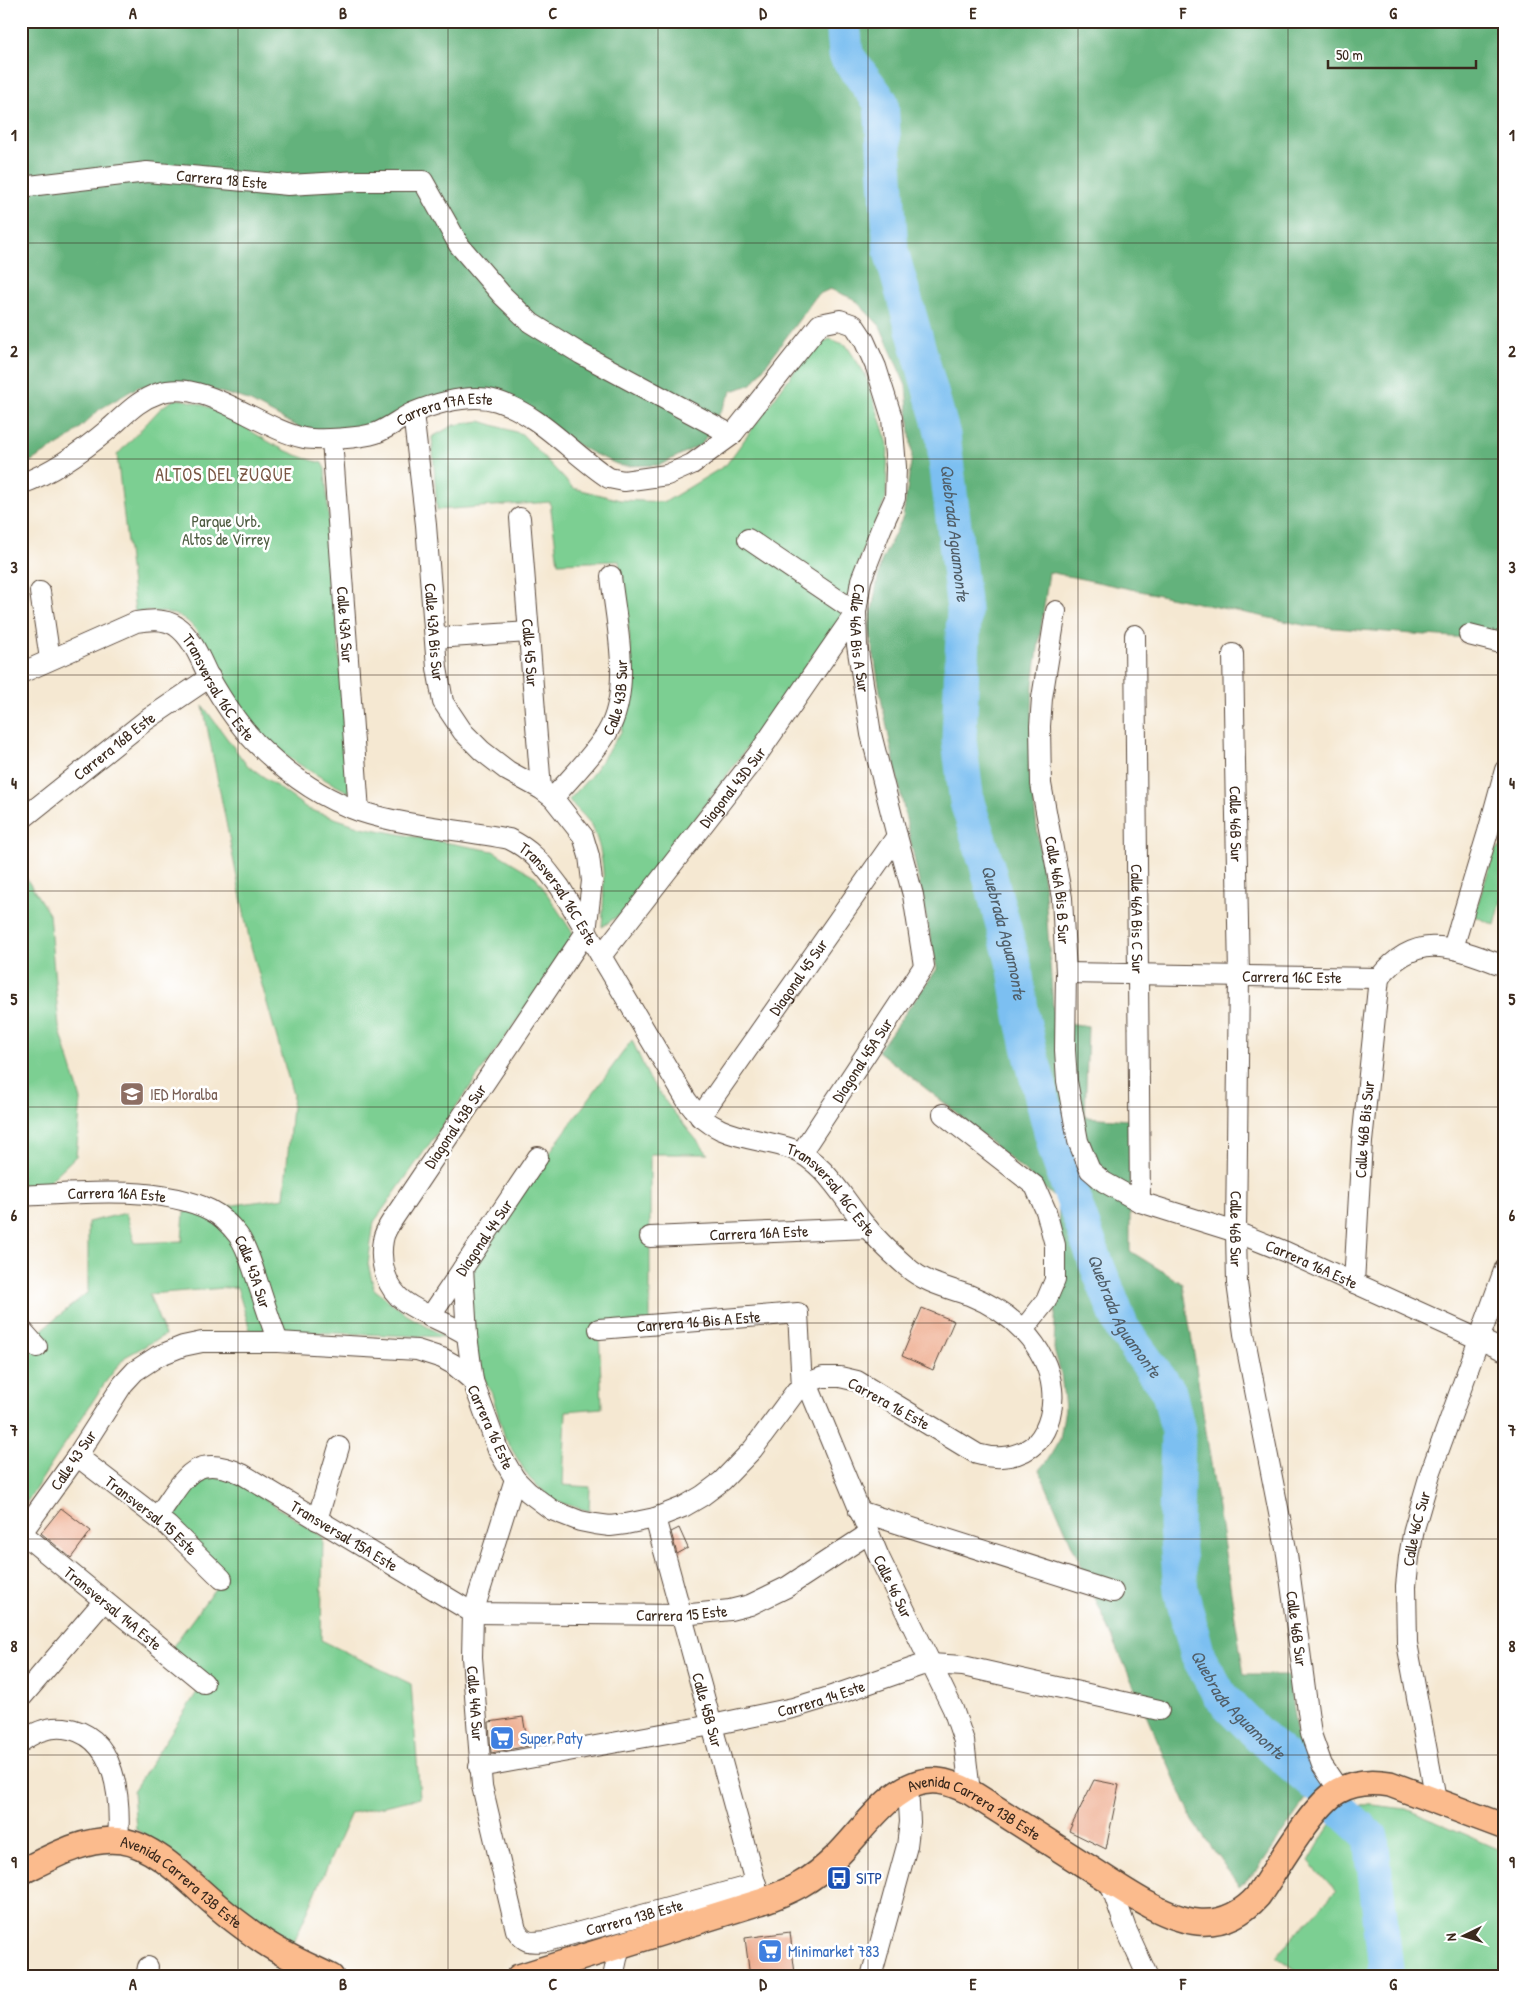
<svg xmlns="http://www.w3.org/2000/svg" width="1526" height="1998" viewBox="0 0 1526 1998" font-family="'Patrick Hand',sans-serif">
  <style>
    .green { fill: #7bcf92; stroke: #5b7c58 }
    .forest { fill: #64b27c; stroke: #506e4d }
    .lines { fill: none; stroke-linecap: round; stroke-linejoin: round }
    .river { stroke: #7bbff1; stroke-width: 35 }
    .building { fill: #eeac8e }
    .minor-casing { stroke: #574639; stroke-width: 22 }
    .major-casing { stroke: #574639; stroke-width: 28 }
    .minor { stroke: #fff; stroke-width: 20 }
    .major { stroke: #fbbb8d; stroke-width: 25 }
    .grid { fill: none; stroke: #3b2a1e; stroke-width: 1; stroke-opacity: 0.55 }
    .labels { text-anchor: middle; stroke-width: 5; stroke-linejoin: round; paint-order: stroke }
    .street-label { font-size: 16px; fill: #3b2a1e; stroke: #fff }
    .park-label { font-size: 16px; fill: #4e5c41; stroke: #fff }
    .education-label { font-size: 16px; fill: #785e54; stroke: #fff; text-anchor: start }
    .shop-label { font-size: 16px; fill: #366cbe; stroke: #fff; text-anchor: start }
    .transit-label { font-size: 16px; fill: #164399; stroke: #fff; text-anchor: start }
    .neighbourhood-label { font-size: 18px; letter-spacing: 1px; fill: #7a5845; stroke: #fff }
    .water-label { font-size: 18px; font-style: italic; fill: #515e68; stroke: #fff }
    .neatline { fill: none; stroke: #3b2a1e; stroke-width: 2 }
    .grid-label { font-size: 16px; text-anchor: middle; font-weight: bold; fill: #3b2a1e }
  </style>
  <rect width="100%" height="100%" fill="#fff"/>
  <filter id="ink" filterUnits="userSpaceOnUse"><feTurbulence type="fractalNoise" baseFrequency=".02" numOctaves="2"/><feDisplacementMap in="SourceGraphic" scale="10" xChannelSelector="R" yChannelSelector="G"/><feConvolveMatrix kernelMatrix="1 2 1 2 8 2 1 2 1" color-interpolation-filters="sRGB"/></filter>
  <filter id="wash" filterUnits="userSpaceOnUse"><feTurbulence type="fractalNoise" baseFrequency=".0096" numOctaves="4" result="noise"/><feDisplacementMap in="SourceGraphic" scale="20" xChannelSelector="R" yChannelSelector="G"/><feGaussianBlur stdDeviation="1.12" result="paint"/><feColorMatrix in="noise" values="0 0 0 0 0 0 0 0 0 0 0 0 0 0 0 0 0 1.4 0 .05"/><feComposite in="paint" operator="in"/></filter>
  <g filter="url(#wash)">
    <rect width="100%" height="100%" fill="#f5e8d2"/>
    <g class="green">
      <path d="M830 339 846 345 865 374 888 444 886 498 862 552 842 616 633 905 602 927C604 895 607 857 592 827 587 817 576 809 569 800L590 777 621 732 632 683 629 631 619 561 558 563 550 502 437 510 432 437 454 425 480 421 522 434 573 488 620 500 665 502 726 465 811 348Z"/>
      <path d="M175 399C217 401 251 436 289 452 300 457 311 460 322 463L325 469 350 793C318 776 284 758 258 732 251 725 243 717 238 709 230 696 223 682 216 669 206 650 199 623 176 615 163 611 148 611 135 612L117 455 162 407Z"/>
      <polygon points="203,706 246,764 308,809 361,827 493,851 536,877 576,938 374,1222 368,1264 374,1289 407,1315 445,1337 250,1330 237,1287 149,1294 165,1335 125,1357 104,1384 21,1511 21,1347 88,1292 88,1222 126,1213 135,1243 182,1241 184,1212 284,1198 293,1095 250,943"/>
      <polygon points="1501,847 1505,847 1505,886 1495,925 1474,916 1495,850"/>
      <polygon points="21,870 49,914 59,1027 81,1100 76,1156 37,1193 21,1192"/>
      <polygon points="632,1040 649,1078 668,1105 708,1154 650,1154 650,1324 599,1329 602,1408 566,1411 563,1485 590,1487 589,1511 554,1501 529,1478 505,1438 492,1394 472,1354 464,1269"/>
      <polygon points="209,1477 234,1479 323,1537 321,1640 411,1684 420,1798 351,1813 292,1946 216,1887 136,1829 133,1791 203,1683 168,1653 222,1579 168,1526 190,1486"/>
      <path d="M1373 1805 1406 1809 1505 1852V1977H1304L1276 1956 1336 1891 1309 1861C1319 1845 1334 1811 1353 1806 1359 1804 1367 1805 1373 1805Z"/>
    </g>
    <polygon class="forest" points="21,21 1505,21 1505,641 1308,626 1049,572 1033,684 1030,772 1045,891 1054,1021 1088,1026 1085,1117 1130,1120 1130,1251 1183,1284 1244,1675 1288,1675 1297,1736 1321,1777 1258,1869 1239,1886 1193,1821 1039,1470 1049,1458 1060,1439 1065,1408 1061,1374 1054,1349 1059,1201 952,1109 878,1051 937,969 882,703 869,626 881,562 903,517 912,456 906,386 880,326 854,299 830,289 817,295 752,384 732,391 702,444 660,465 621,466 592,453 486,393 354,432 306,431 245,399 187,383 138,387 100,409 68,439 21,467"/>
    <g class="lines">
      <g class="river">
        <path id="s1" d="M843 21 846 55 881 102 891 251 943 435 964 610 959 740 967 802 986 862 1015 969 1022 1016 1032 1059 1057 1154 1096 1263 1122 1328 1169 1392 1178 1430 1176 1526 1181 1591 1198 1656 1221 1697 1264 1740 1316 1785"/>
        <polyline points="1341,1810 1371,1838 1386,1969 1383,1977"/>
      </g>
    </g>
    <g id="blocks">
      <g class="building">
        <polygon points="922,1308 954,1321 933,1370 902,1356"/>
        <polygon points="61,1508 91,1531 71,1558 41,1533"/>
        <polygon points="679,1528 688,1548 677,1554 671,1532"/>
        <polygon points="523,1717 528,1746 491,1753 489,1722"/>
        <polygon points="1094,1780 1119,1785 1106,1849 1069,1831"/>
        <polygon points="790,1932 795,1974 775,1977 750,1977 745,1938"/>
      </g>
    </g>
  </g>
  <g filter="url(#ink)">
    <use href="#blocks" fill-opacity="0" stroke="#574639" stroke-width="1"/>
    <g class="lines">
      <defs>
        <g id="minor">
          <path id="s2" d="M21 187 147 172 288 185 359 181H423L459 245 502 295 531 323 581 354 732 435"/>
          <path id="s3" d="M413 413 426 525 437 668 443 702 463 732 482 751 508 771 541 789 553 798 583 836 589 856 592 881 586 932 393 1219C389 1225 384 1233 383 1240 379 1262 386 1289 405 1302 425 1316 447 1322 467 1335L473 1381"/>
          <path id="s4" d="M332 439 359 811"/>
          <path id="s5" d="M21 484C54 472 84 450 110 428 126 414 138 400 159 393 204 378 260 429 304 438 320 441 361 438 376 433 389 428 400 419 412 413 437 403 471 393 497 401 541 415 572 454 609 478L624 481 667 475 692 464 732 435 820 324 840 320 854 325 864 340 876 367 892 418 896 467 895 498 881 529 861 580 856 612 857 645 871 734 897 836 913 895 924 966 801 1153"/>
          <path id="s6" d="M520 518 541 789"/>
          <polyline points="40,592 50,659"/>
          <path id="s7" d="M1056 611 1042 698 1040 726 1041 784 1062 898 1066 973 1065 1050 1067 1081 1078 1141 1090 1170 1104 1182 1140 1202 1236 1232 1286 1252 1505 1351"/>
          <path id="s8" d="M1135 635 1140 1202"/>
          <polyline points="1469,635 1505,644"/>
          <polyline points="435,638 529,632"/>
          <path id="s9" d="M1233 654 1239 976 1236 1232 1237 1283 1244 1334 1287 1554 1311 1734 1322 1765 1339 1790"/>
          <path id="s10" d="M21 673 136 622C149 620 164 618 176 626 193 638 200 659 209 677 222 700 237 723 255 742 284 771 320 798 359 811 407 827 460 829 509 839 534 851 543 865 560 887L687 1101C714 1140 752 1136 792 1149 824 1162 841 1195 862 1221 875 1238 891 1253 907 1267 923 1282 948 1288 969 1295 1009 1311 1047 1344 1052 1389 1054 1407 1049 1428 1037 1442 1021 1458 998 1460 977 1454L857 1381 840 1377H823L807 1383 796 1391 753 1449 722 1481 702 1496 683 1507 655 1518 626 1524 610 1526 595 1524 580 1521 552 1510 528 1492 515 1479 498 1450 473 1381 453 1364 442 1358 417 1350 278 1342H202L183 1346 158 1356 135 1371 123 1384 77 1456 21 1534"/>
          <path id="s11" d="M553 798C571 777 593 756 607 733 633 689 616 624 611 576"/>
          <path id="s12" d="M21 820 145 721 210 677"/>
          <polyline points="1453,948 1488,832 1505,770"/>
          <path id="s13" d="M601 956 758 754 856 612 748 539"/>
          <path id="s14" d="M1066 973 1379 978C1418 928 1456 949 1505 966"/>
          <polyline points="943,1114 1035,1186 1046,1211 1055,1245 1055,1280 1046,1301 1023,1330"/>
          <path id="s15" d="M700 1117 897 836"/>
          <path id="s16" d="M21 1196C77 1193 159 1185 210 1210 220 1215 231 1226 238 1235 247 1247 251 1263 256 1277 263 1299 270 1320 278 1342"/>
          <path id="s17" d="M650 1237 868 1228"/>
          <polyline points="463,1268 467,1335"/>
          <path id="s18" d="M1354 1283 1362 1142 1379 978"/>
          <path id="s19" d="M430 1317 538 1157"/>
          <polyline points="21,1329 37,1347"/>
          <path id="s20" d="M599 1329 798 1313 802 1387"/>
          <path id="s21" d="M807 1383 879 1557 953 1709 964 1741 970 1792"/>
          <path id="s22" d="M77 1456 168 1526 222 1579"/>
          <path id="s23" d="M515 1479 473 1613 472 1657 482 1786 516 1930C526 1945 531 1942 547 1941L756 1884"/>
          <polyline points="859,1511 1113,1592"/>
          <path id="s24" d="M157 1517C184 1481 191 1451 242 1474L473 1613 682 1615 730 1610 750 1605 787 1587 868 1534"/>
          <path id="s25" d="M655 1518 759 1897"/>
          <polyline points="317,1520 339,1447"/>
          <path id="s26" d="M22 1533 204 1683"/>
          <polyline points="21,1698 104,1601"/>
          <path d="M21 1742C34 1732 48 1726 64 1728 117 1734 121 1799 118 1841"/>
          <path id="s27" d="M479 1767 712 1725 793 1708 829 1697 919 1666 931 1664 963 1666 1159 1710"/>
          <path id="s28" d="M1436 1800 1407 1643 1406 1586 1409 1557 1414 1529 1430 1474 1505 1268"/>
          <polyline points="1109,1880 1126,1929 1148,1977"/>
          <polyline points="146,1977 148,1967"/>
          <polyline points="613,1977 620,1945"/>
          <polyline points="871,1977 907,1846 910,1822 908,1786"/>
        </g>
        <g id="major">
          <path id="s29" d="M21 1872C51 1857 87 1836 122 1841 155 1845 190 1883 215 1904 229 1917 245 1928 260 1939 282 1955 307 1965 331 1977"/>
          <path id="s30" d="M519 1977 760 1902C791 1891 812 1881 835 1858 863 1832 895 1776 938 1781 949 1782 960 1787 970 1792 1008 1816 1045 1840 1083 1864 1114 1883 1161 1919 1198 1922 1222 1924 1242 1914 1258 1896 1276 1870 1312 1806 1338 1791 1354 1782 1372 1781 1390 1784L1505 1827"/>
        </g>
      </defs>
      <use href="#minor" class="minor-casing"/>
      <use href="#major" class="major-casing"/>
      <use href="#minor" class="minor"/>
      <use href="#major" class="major"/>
    </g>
  </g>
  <path class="grid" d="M238 21V1977M448 21V1977M658 21V1977M868 21V1977M1078 21V1977M1288 21V1977M21 243H1505M21 459H1505M21 675H1505M21 891H1505M21 1107H1505M21 1323H1505M21 1539H1505M21 1755H1505"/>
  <defs>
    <symbol id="school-square" viewBox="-11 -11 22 22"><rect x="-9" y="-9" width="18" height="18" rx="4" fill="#8d6e63" stroke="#fff"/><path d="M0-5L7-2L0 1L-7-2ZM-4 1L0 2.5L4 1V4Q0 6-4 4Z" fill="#fff"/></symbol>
    <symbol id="supermarket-square" viewBox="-11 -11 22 22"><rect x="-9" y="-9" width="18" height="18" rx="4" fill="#3f7fe0" stroke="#fff"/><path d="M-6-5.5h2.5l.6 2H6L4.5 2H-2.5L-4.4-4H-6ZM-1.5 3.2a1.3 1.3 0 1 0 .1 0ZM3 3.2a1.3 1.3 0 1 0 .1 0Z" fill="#fff"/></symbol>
    <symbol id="bus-square" viewBox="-11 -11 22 22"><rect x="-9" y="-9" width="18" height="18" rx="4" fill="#1a4fb4" stroke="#fff"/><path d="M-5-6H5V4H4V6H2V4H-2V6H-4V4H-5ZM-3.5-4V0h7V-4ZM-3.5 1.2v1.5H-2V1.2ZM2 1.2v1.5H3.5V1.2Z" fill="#fff"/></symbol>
  </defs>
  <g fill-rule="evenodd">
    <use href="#school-square" x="118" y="1080" width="28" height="28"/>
    <use href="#supermarket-square" x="488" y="1724" width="28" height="28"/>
    <use href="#bus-square" x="825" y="1864" width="28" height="28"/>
    <use href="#supermarket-square" x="756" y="1937" width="28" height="28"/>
  </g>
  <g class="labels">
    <g class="street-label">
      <text dy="6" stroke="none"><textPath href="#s2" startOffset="202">Carrera 18 Este</textPath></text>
      <text dy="6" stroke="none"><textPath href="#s5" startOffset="468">Carrera 17A Este</textPath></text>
      <text dy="6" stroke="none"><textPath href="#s4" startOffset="186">Calle 43A Sur</textPath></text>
      <text dy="6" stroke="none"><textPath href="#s3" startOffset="220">Calle 43A Bis Sur</textPath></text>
      <text dy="6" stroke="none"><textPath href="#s5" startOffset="1300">Calle 46A Bis A Sur</textPath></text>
      <text dy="6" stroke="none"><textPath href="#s6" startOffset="135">Calle 45 Sur</textPath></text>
      <text dy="6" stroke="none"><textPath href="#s10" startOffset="242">Transversal 16C Este</textPath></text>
      <text dy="6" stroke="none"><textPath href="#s11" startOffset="122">Calle 43B Sur</textPath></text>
      <text dy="6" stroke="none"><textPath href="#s12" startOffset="119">Carrera 16B Este</textPath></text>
      <text dy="6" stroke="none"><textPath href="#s13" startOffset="214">Diagonal 43D Sur</textPath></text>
      <text dy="6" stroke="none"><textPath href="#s9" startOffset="170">Calle 46B Sur</textPath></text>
      <text dy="6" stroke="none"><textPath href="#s7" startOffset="282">Calle 46A Bis B Sur</textPath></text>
      <text dy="6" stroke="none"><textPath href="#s10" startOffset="662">Transversal 16C Este</textPath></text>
      <text dy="6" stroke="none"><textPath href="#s8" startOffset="284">Calle 46A Bis C Sur</textPath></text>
      <text dy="6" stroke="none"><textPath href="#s14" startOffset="226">Carrera 16C Este</textPath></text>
      <text dy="6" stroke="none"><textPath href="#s15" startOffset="171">Diagonal 45 Sur</textPath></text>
      <text transform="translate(862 1060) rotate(-57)" y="6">Diagonal 45A Sur</text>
      <text transform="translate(455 1126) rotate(-56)" y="6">Diagonal 43B Sur</text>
      <text dy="6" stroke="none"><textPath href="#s18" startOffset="154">Calle 46B Bis Sur</textPath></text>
      <text dy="6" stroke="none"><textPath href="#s10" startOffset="1082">Transversal 16C Este</textPath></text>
      <text dy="6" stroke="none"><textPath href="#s16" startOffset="96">Carrera 16A Este</textPath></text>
      <text dy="6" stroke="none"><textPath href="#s9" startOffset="575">Calle 46B Sur</textPath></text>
      <text dy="6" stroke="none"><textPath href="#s17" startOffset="109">Carrera 16A Este</textPath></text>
      <text dy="6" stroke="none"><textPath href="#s19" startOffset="96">Diagonal 44 Sur</textPath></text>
      <text dy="6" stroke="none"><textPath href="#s7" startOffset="808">Carrera 16A Este</textPath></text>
      <text dy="6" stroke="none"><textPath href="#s16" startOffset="269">Calle 43A Sur</textPath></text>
      <text dy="6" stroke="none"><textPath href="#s20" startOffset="100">Carrera 16 Bis A Este</textPath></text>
      <text transform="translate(889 1403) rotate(29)" y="6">Carrera 16 Este</text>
      <text transform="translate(491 1427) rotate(66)" y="6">Carrera 16 Este</text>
      <text transform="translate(73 1460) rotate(-56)" y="6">Calle 43 Sur</text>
      <text dy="6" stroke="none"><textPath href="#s22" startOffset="95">Transversal 15 Este</textPath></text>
      <text dy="6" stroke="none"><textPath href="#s28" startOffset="275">Calle 46C Sur</textPath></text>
      <text dy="6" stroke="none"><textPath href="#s24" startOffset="229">Transversal 15A Este</textPath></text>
      <text dy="6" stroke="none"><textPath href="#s21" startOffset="221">Calle 46 Sur</textPath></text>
      <text dy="6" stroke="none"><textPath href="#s26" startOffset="118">Transversal 14A Este</textPath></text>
      <text dy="6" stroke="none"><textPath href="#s24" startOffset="588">Carrera 15 Este</textPath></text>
      <text dy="6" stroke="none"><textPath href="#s9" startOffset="980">Calle 46B Sur</textPath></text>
      <text dy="6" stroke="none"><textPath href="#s27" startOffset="349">Carrera 14 Este</textPath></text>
      <text dy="6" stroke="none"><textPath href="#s23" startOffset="231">Calle 44A Sur</textPath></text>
      <text dy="6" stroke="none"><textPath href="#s25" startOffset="199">Calle 45B Sur</textPath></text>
      <text dy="6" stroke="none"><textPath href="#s30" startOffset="516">Avenida Carrera 13B Este</textPath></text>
      <text dy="6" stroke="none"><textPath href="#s29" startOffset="180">Avenida Carrera 13B Este</textPath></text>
      <text dy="6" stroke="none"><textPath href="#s23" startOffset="588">Carrera 13B Este</textPath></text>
    </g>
    <g class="park-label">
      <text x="226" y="527">Parque Urb.<tspan x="226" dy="18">Altos de Virrey</tspan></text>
    </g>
    <g class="education-label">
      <text x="150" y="1100">IED Moralba</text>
    </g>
    <g class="shop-label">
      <text x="520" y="1744">Super Paty</text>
      <text x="788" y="1957">Minimarket 783</text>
    </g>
    <g class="transit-label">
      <text x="856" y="1884">SITP</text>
    </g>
    <g class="neighbourhood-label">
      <text x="224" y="481">ALTOS DEL ZUQUE</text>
    </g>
    <g class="water-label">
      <text dy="6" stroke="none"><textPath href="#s1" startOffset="532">Quebrada Aguamonte</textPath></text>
      <text dy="6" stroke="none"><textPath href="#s1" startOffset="938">Quebrada Aguamonte</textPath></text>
      <text dy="6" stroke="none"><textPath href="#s1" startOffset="1342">Quebrada Aguamonte</textPath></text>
      <text dy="6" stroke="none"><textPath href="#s1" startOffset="1762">Quebrada Aguamonte</textPath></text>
    </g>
  </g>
  <rect width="1526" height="1998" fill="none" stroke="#fff" stroke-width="55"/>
  <g transform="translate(1464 1936) rotate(265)" stroke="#ffffff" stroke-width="4" paint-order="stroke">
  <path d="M0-4L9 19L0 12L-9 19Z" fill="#3b2a1e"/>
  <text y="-8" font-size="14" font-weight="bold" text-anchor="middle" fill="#3b2a1e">N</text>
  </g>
  <path d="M1328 60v8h148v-8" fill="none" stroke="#3b2a1e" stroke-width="2.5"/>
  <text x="1336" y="60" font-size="15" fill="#3b2a1e" stroke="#ffffff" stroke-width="4" paint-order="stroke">50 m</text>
  <rect x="28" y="28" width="1470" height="1942" class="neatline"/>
  <g class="grid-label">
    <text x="133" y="19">A</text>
    <text x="343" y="19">B</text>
    <text x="553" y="19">C</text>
    <text x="763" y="19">D</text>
    <text x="973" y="19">E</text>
    <text x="1183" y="19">F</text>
    <text x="1393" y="19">G</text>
    <text x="14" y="141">1</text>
    <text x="1512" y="141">1</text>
    <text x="14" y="357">2</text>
    <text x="1512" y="357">2</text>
    <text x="14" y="573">3</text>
    <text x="1512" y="573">3</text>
    <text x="14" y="789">4</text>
    <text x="1512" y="789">4</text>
    <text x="14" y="1005">5</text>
    <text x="1512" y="1005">5</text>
    <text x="14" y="1221">6</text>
    <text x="1512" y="1221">6</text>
    <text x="14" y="1436">7</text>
    <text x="1512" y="1436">7</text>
    <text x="14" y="1652">8</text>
    <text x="1512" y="1652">8</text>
    <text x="14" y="1868">9</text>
    <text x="1512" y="1868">9</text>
    <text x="133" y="1990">A</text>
    <text x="343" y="1990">B</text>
    <text x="553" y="1990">C</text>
    <text x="763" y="1990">D</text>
    <text x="973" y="1990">E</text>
    <text x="1183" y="1990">F</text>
    <text x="1393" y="1990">G</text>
  </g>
</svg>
